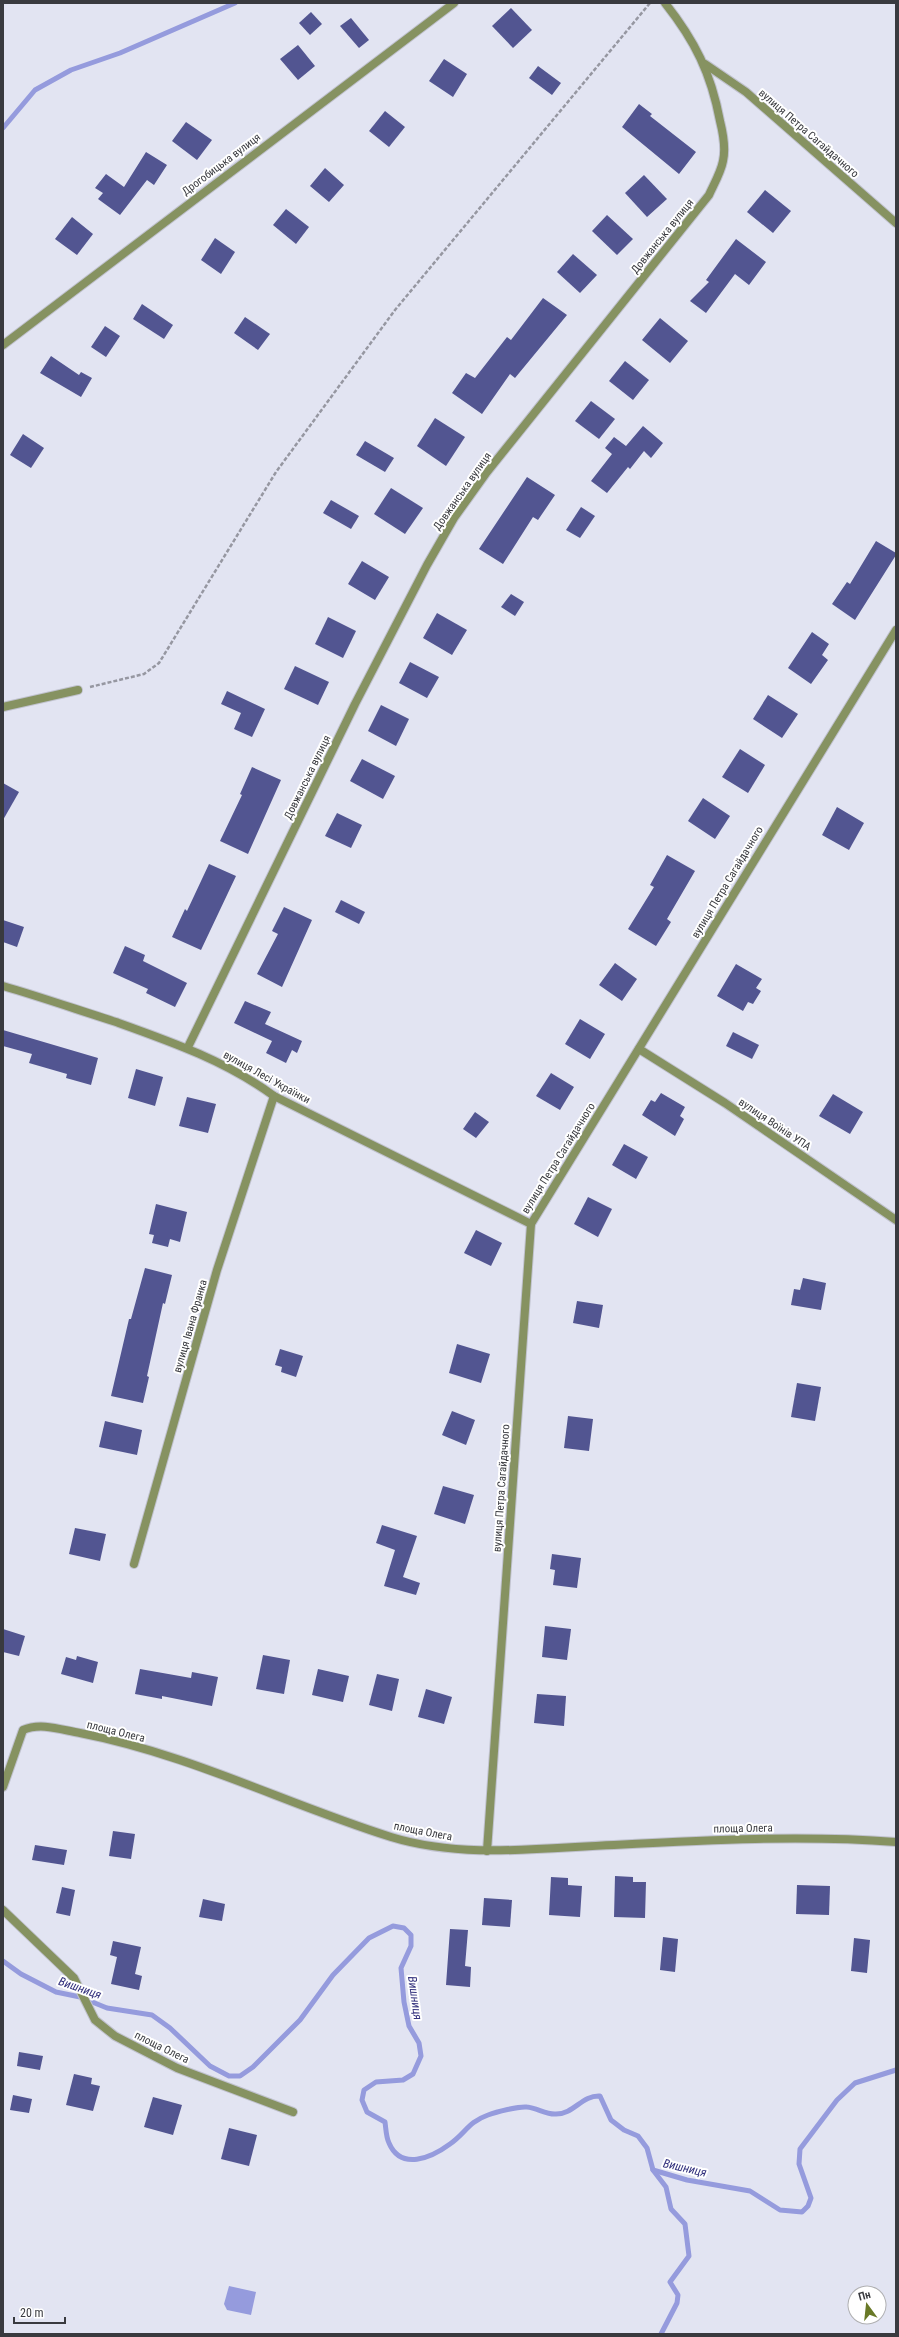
<svg xmlns="http://www.w3.org/2000/svg" width="899" height="2337" viewBox="0 0 899 2337" font-family="'Roboto Condensed',sans-serif">
  <style>
    .water { fill: #959bdd }
    .lines { fill: none; stroke-linecap: round; stroke-linejoin: round }
    .stream { stroke: #959bdd; stroke-width: 5 }
    .building { fill: #525591 }
    .service-casing { stroke: #c0c2ce; stroke-width: 10 }
    .minor-casing { stroke: #c0c2ce; stroke-width: 10 }
    .tertiary-casing { stroke: #c0c2ce; stroke-width: 10 }
    .path { stroke: #9697a1; stroke-width: 2.5; stroke-dasharray: 4 2; stroke-linecap: butt }
    .service { stroke: #869261; stroke-width: 8 }
    .minor { stroke: #869261; stroke-width: 8 }
    .tertiary { stroke: #869261; stroke-width: 8 }
    .labels { text-anchor: middle; stroke-width: 4; stroke-linejoin: round; paint-order: stroke }
    .street-label { font-size: 11px; fill: #393a3f; stroke: #fff }
    .water-label { font-size: 12px; font-style: italic; fill: #33317d; stroke: #fff }
  </style>
  <rect width="100%" height="100%" fill="#e2e4f2"/>
  <polygon class="water" points="229,2286 256,2292 251,2315 227,2310 224,2304"/>
  <g class="lines">
    <g class="stream">
      <polyline points="3,128 35,90 71,70 120,53 235,3"/>
      <path d="M3 1961 21 1974 56 1992 80 1997 107 2008 152 2015 170 2028 210 2066 229 2076H240L253 2067 300 2020 333 1975 369 1938 393 1926 404 1928 411 1935V1946L401 1968 404 2002 409 2026 419 2043 421 2056 413 2074 403 2080 376 2082 364 2090 362 2100 367 2112 385 2122C386 2129 386 2137 389 2143 401 2171 431 2158 450 2144 465 2134 468 2122 488 2115 496 2112 519 2106 527 2107 537 2108 547 2115 556 2114 574 2114 582 2095 600 2096L611 2120 624 2130 638 2136 647 2148 653 2170 687 2180 750 2191 780 2210 802 2212 808 2206 811 2198 799 2164 800 2149 837 2100 855 2083 896 2070"/>
      <polyline points="653,2170 666,2187 671,2209 685,2224 689,2256 670,2282 678,2295 677,2303 661,2334"/>
    </g>
  </g>
  <g class="building">
    <polygon points="511,8 532,30 513,48 492,26"/>
    <polygon points="311,12 322,24 310,35 299,23"/>
    <polygon points="351,18 369,40 359,48 340,26"/>
    <polygon points="298,45 315,66 298,80 280,59"/>
    <polygon points="444,59 467,74 453,97 429,81"/>
    <polygon points="538,66 561,83 552,95 529,78"/>
    <polygon points="639,104 652,114 650,116 696,152 679,174 622,127"/>
    <polygon points="385,111 405,127 389,147 369,131"/>
    <polygon points="186,122 212,140 197,160 172,141"/>
    <polygon points="146,152 167,165 154,185 147,180 120,215 98,199 103,193 95,188 106,174 124,187"/>
    <polygon points="325,168 344,185 329,202 310,186"/>
    <polygon points="644,175 667,199 647,217 625,193"/>
    <polygon points="765,190 791,211 773,233 747,212"/>
    <polygon points="286,209 309,227 296,244 273,225"/>
    <polygon points="607,215 633,239 617,255 592,231"/>
    <polygon points="72,217 93,234 77,255 55,239"/>
    <polygon points="215,238 235,252 221,274 201,260"/>
    <polygon points="736,239 766,262 749,285 735,274 706,313 690,301 709,282 706,280"/>
    <polygon points="573,254 597,275 580,293 557,272"/>
    <polygon points="543,298 567,315 515,378 510,374 482,414 452,393 466,373 475,378 507,337 511,340"/>
    <polygon points="142,304 173,325 164,339 133,319"/>
    <polygon points="245,317 270,334 258,350 234,333"/>
    <polygon points="660,318 688,341 670,363 642,340"/>
    <polygon points="105,326 120,336 106,357 91,347"/>
    <polygon points="51,356 79,375 81,372 92,378 81,397 40,373"/>
    <polygon points="625,361 649,380 633,400 609,381"/>
    <polygon points="591,401 615,419 599,439 575,421"/>
    <polygon points="435,418 465,437 446,466 417,446"/>
    <polygon points="643,426 663,443 651,458 644,451 630,469 628,467 607,493 591,481 612,454 605,448 614,437 626,446"/>
    <polygon points="23,434 44,448 31,468 10,455"/>
    <polygon points="365,441 394,458 385,472 356,455"/>
    <polygon points="527,477 555,495 538,520 533,517 503,564 479,549"/>
    <polygon points="391,488 423,508 405,534 374,514"/>
    <polygon points="331,500 359,516 351,529 323,513"/>
    <polygon points="581,507 595,516 580,538 566,530"/>
    <polygon points="876,541 896,553 896,555 855,620 832,604 847,582 850,584"/>
    <polygon points="362,561 389,577 375,600 348,584"/>
    <polygon points="511,594 524,602 515,616 501,607"/>
    <polygon points="437,613 467,630 452,655 423,638"/>
    <polygon points="328,617 356,631 343,658 315,644"/>
    <polygon points="812,632 829,644 822,655 828,660 811,684 788,668"/>
    <polygon points="410,662 439,677 427,698 399,683"/>
    <polygon points="295,666 329,682 318,705 284,689"/>
    <polygon points="227,691 265,709 252,737 234,729 241,713 221,704"/>
    <polygon points="768,695 798,714 782,738 753,719"/>
    <polygon points="381,705 409,719 396,746 368,731"/>
    <polygon points="740,749 765,765 748,793 722,777"/>
    <polygon points="362,759 395,776 383,799 350,781"/>
    <polygon points="252,767 281,780 248,854 220,841 242,795 240,794"/>
    <polygon points="3,783 19,792 3,820"/>
    <polygon points="703,798 730,816 715,839 688,821"/>
    <polygon points="837,807 864,823 849,850 822,835"/>
    <polygon points="337,813 362,825 351,848 325,836"/>
    <polygon points="667,855 695,871 667,919 671,922 656,946 628,929 654,887 650,885"/>
    <polygon points="209,864 236,876 201,950 172,937 185,909 187,911"/>
    <polygon points="341,900 365,912 359,924 335,912"/>
    <polygon points="284,907 312,920 282,987 257,974 278,934 272,931"/>
    <polygon points="3,920 24,927 17,947 3,942"/>
    <polygon points="125,946 145,955 143,961 187,983 175,1007 146,993 148,989 113,973"/>
    <polygon points="615,963 637,979 622,1001 599,985"/>
    <polygon points="736,964 762,979 756,988 761,991 753,1004 748,1002 743,1011 717,996"/>
    <polygon points="245,1001 271,1012 265,1024 302,1041 297,1053 292,1050 286,1063 266,1053 272,1041 234,1023"/>
    <polygon points="580,1019 605,1034 590,1059 565,1044"/>
    <polygon points="3,1030 98,1058 91,1085 66,1078 67,1074 29,1063 32,1054 3,1046"/>
    <polygon points="733,1032 759,1045 752,1059 726,1046"/>
    <polygon points="136,1069 163,1077 155,1106 128,1098"/>
    <polygon points="551,1073 574,1087 560,1110 536,1096"/>
    <polygon points="661,1093 685,1107 680,1116 684,1119 675,1136 642,1115 651,1100 655,1102"/>
    <polygon points="833,1094 863,1112 850,1134 819,1116"/>
    <polygon points="187,1097 216,1104 208,1133 179,1126"/>
    <polygon points="475,1112 489,1122 476,1138 463,1129"/>
    <polygon points="624,1144 648,1157 636,1179 612,1165"/>
    <polygon points="588,1197 612,1209 598,1237 574,1224"/>
    <polygon points="156,1204 187,1212 180,1242 170,1239 168,1247 152,1243 154,1235 149,1234"/>
    <polygon points="476,1230 502,1243 491,1266 464,1253"/>
    <polygon points="145,1268 172,1275 165,1304 163,1303 147,1376 149,1377 143,1403 111,1396 129,1319 131,1319"/>
    <polygon points="803,1278 826,1283 821,1310 791,1305 794,1289 800,1290"/>
    <polygon points="577,1301 603,1305 599,1328 573,1323"/>
    <polygon points="457,1344 490,1354 481,1383 449,1373"/>
    <polygon points="280,1349 303,1356 296,1377 281,1372 282,1367 275,1365"/>
    <polygon points="797,1383 821,1387 815,1421 791,1417"/>
    <polygon points="452,1411 475,1420 466,1445 442,1435"/>
    <polygon points="568,1416 593,1419 589,1451 564,1448"/>
    <polygon points="105,1421 142,1430 137,1455 99,1447"/>
    <polygon points="443,1486 474,1495 465,1524 434,1514"/>
    <polygon points="382,1525 417,1536 403,1577 420,1583 416,1595 384,1586 395,1550 376,1543"/>
    <polygon points="75,1528 106,1534 100,1561 69,1554"/>
    <polygon points="552,1554 581,1558 577,1588 553,1585 555,1570 550,1569"/>
    <polygon points="545,1626 571,1629 567,1660 542,1657"/>
    <polygon points="3,1629 25,1636 19,1656 3,1652"/>
    <polygon points="263,1655 290,1660 284,1694 256,1689"/>
    <polygon points="77,1656 98,1662 93,1683 61,1674 66,1657 76,1660"/>
    <polygon points="140,1669 191,1678 192,1672 218,1677 212,1706 162,1696 162,1699 135,1694"/>
    <polygon points="318,1669 349,1676 343,1702 312,1695"/>
    <polygon points="377,1674 399,1679 392,1711 369,1705"/>
    <polygon points="426,1689 452,1697 444,1724 418,1717"/>
    <polygon points="537,1694 566,1696 564,1726 534,1723"/>
    <polygon points="113,1831 135,1834 131,1859 109,1856"/>
    <polygon points="35,1845 67,1850 64,1865 32,1860"/>
    <polygon points="615,1876 633,1877 633,1882 646,1882 645,1918 614,1917"/>
    <polygon points="551,1877 568,1878 568,1885 582,1886 580,1917 549,1915"/>
    <polygon points="797,1885 830,1886 829,1915 796,1914"/>
    <polygon points="62,1887 75,1890 70,1916 56,1913"/>
    <polygon points="484,1898 512,1900 510,1927 482,1925"/>
    <polygon points="203,1899 225,1904 222,1921 199,1917"/>
    <polygon points="450,1929 468,1930 465,1966 471,1967 470,1987 446,1985"/>
    <polygon points="663,1937 678,1939 675,1972 660,1970"/>
    <polygon points="854,1938 870,1940 867,1973 851,1971"/>
    <polygon points="113,1941 141,1947 135,1974 142,1976 139,1990 111,1984 117,1957 110,1955"/>
    <polygon points="19,2052 43,2056 40,2070 17,2066"/>
    <polygon points="74,2074 92,2078 91,2084 100,2086 93,2111 66,2105"/>
    <polygon points="13,2095 32,2099 29,2113 10,2110"/>
    <polygon points="153,2097 182,2105 173,2135 144,2127"/>
    <polygon points="229,2128 257,2135 249,2166 221,2159"/>
  </g>
  <g class="lines">
    <defs>
      <polyline id="service" points="3,707 78,690"/>
      <g id="minor">
        <polyline points="705,64 746,92 896,223"/>
        <path d="M3 986C41 997 78 1010 116 1022 172 1042 226 1061 274 1096L531 1224"/>
        <path d="M188 1047 355 704 427 565 454 518 487 472 709 195C714 184 721 172 723 161 726 148 723 133 720 121 711 73 695 41 665 3"/>
        <polyline points="639,1049 725,1103 896,1220"/>
        <polyline points="134,1564 217,1270 274,1096"/>
        <path d="M3 1787 23 1730C41 1722 62 1730 80 1733 189 1754 286 1804 391 1837 463 1859 540 1848 614 1845 708 1840 802 1835 896 1842"/>
        <polyline points="487,1851 531,1224 896,630"/>
        <polyline points="3,1910 74,1978 95,2020 115,2036 177,2068 293,2112"/>
      </g>
      <polyline id="tertiary" points="3,345 454,3"/>
    </defs>
    <use href="#service" class="service-casing"/>
    <use href="#minor" class="minor-casing"/>
    <use href="#tertiary" class="tertiary-casing"/>
    <polyline class="path" points="90,687 144,674 159,663 276,472 395,310 650,3"/>
    <use href="#service" class="service"/>
    <use href="#minor" class="minor"/>
    <use href="#tertiary" class="tertiary"/>
  </g>
  <g class="labels">
    <g class="street-label">
      <text transform="translate(809 133) rotate(41)" y="4">вулиця Петра Сагайдачного</text>
      <text transform="translate(221 164) rotate(-37)" y="4">Дрогобицька вулиця</text>
      <text transform="translate(662 236) rotate(-51)" y="4">Довжанська вулиця</text>
      <text transform="translate(462 491) rotate(-55)" y="4">Довжанська вулиця</text>
      <text transform="translate(307 777) rotate(-64)" y="4">Довжанська вулиця</text>
      <text transform="translate(727 882) rotate(-59)" y="4">вулиця Петра Сагайдачного</text>
      <text transform="translate(267 1077) rotate(29)" y="4">вулиця Лесі Українки</text>
      <text transform="translate(775 1124) rotate(34)" y="4">вулиця Воїнів УПА</text>
      <text transform="translate(558 1158) rotate(-58)" y="4">вулиця Петра Сагайдачного</text>
      <text transform="translate(190 1326) rotate(-74)" y="4">вулиця Івана Франка</text>
      <text transform="translate(501 1488) rotate(-86)" y="4">вулиця Петра Сагайдачного</text>
      <text transform="translate(116 1731) rotate(14)" y="4">площа Олега</text>
      <text transform="translate(743 1828) rotate(-1)" y="4">площа Олега</text>
      <text transform="translate(423 1831) rotate(11)" y="4">площа Олега</text>
      <text transform="translate(162 2047) rotate(26)" y="4">площа Олега</text>
    </g>
    <g class="water-label">
      <text transform="translate(80 1988) rotate(19)" y="4">Вишниця</text>
      <text transform="translate(415 1998) rotate(82)" y="4">Вишниця</text>
      <text transform="translate(685 2168) rotate(13)" y="4">Вишниця</text>
    </g>
  </g>
  <rect width="899" height="2337" fill="none" stroke="#393a3f" stroke-width="8"/>
  <g transform="translate(867 2305) rotate(345)"><circle r="19" fill="#ffffff" stroke="#b0b0b2"/>
  <path d="M0-3L7 15L0 10L-7 15Z" fill="#697927"/>
  <text y="-6" font-size="11" font-weight="bold" text-anchor="middle" fill="#393a3f">Пн</text>
  </g>
  <path d="M14 2317v6h51v-6" fill="none" stroke="#393a3f" stroke-width="2"/>
  <text x="20" y="2317" font-size="12" fill="#393a3f" stroke="#ffffff" stroke-width="3" paint-order="stroke">20 m</text>
</svg>
